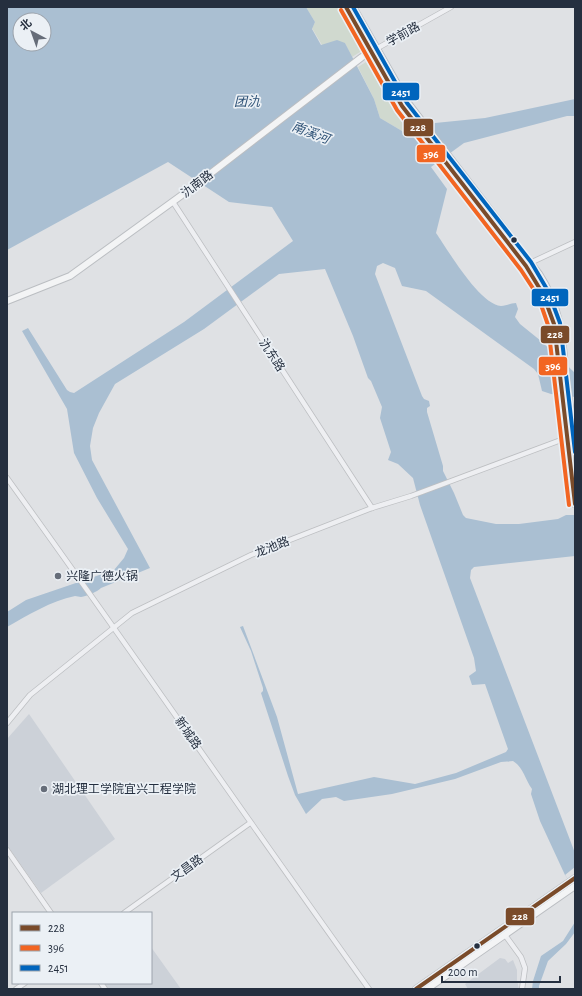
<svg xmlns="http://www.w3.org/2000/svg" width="582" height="996" viewBox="0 0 582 996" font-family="'Alegreya Sans','Noto Sans SC',sans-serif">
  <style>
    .built { fill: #ccd1d8 }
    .green { fill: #d0d9cf }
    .water { fill: #aabfd2; fill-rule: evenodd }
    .pier { fill: #dfe1e4 }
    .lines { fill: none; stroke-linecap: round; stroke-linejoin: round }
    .minor-casing { stroke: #bdbfc2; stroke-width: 6 }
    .major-casing { stroke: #bbbec2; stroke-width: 8 }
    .minor { stroke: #eeeff2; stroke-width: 4.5 }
    .major { stroke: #f3f4f5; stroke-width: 6 }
    .bus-1-casing { stroke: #ebf0f5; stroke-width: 7 }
    .bus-2-casing { stroke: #ebf0f5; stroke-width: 7 }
    .bus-3-casing { stroke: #ebf0f5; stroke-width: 7 }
    .bus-1 { stroke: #7a4b2a; stroke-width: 4 }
    .bus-2 { stroke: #f26522; stroke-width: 4 }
    .bus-3 { stroke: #0065bd; stroke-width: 4 }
    .bus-dot { fill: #252f3f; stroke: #ebf0f5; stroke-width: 1.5 }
    .poi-dot { fill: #666d79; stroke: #ebf0f5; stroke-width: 1.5 }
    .labels { text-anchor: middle; stroke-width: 3.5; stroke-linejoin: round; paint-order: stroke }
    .street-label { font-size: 12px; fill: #252f3f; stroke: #ebf0f5 }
    .poi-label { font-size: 12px; fill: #252f3f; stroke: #ebf0f5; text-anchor: start }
    .water-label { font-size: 13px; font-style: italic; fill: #2c5075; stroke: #ebf0f5 }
    .line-badge { stroke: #ebf0f5; stroke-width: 1.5 }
    .badge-label { font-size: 11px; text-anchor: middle; font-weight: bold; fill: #fff }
  </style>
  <rect width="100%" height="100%" fill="#dfe1e4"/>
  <g class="built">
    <polygon points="29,714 115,839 41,893 7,845 7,739"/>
    <polygon points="151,947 181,989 109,989 104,983 151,983"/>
    <polygon points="500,958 505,959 508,963 513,960 517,970 517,980 519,989 468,989 465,984"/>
  </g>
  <g class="green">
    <polygon points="306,7 338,7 360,47 360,52 352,57 345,43 322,45 312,28 315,22"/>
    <polygon points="366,62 395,113 411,135 406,137 402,131 380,118 374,99 358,67"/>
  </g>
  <g class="water">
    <path d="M7 7H306L315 22 312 29 321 45 337 40 345 43 374 99 380 118 402 131 406 137 435 123 485 118 575 99V116H567L464 143 431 167 447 189 436 233C448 250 479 304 501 306 506 306 511 303 516 303L518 309 515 317 520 324 541 341 575 373V397L551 394 542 391 538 374 534 369 426 291 402 286 395 268 383 263 377 266 375 274 422 396 424 399 429 401 430 406 427 408V412L443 466V471L454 493 463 515 466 518 496 524H519L558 519 566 515H575V556L474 567 471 570 470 578 575 853V889L565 875 540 821 531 794 532 789C525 779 523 767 513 761L501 762 455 779 392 794 344 801 336 797 322 799 306 814 295 795 288 776 261 693 263 691V688L251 651 240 627 243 626 277 717 298 794 374 777 415 784 456 773 506 752 508 749 485 684 472 685 469 676 476 671 474 658 420 505 413 478 398 464 388 460 391 452 380 418 382 407 371 381 368 378 353 336 325 269 279 274 204 329 115 384 99 413 93 428 90 446 92 460 150 568 101 588C97 592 87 596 81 597 79 597 77 596 75 596 51 601 28 615 7 627V612L26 600 114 570 124 558 128 549 97 498 74 453 67 409 22 331 28 328 67 390 70 392 74 393 184 322 293 241 272 207 229 202 168 162 7 250ZM20 20H44V44H20Z"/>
    <polygon points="575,922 575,932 566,944 548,961 539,986 539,989 532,989 533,981 541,956 563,941"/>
  </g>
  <polygon class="pier" points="575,867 575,889 565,875"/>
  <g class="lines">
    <defs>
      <g id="minor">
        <polyline points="376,49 451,7"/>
        <polyline points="173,202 372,508"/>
        <polyline points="530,263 575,242"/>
        <path d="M7 478C129 647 247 819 369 989"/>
        <polyline points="7,723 30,695 132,613 251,555 372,508 411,496 569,437"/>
        <polyline points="7,850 51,913"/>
        <polyline points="124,913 250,823"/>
        <polyline points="505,935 521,957 525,968 522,989"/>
        <polyline points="101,983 105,989"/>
        <polyline points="16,989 25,983"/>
      </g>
      <g id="major">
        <path d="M346 7 402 106 526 266C540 285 548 301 554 324L575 504"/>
        <path d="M353 7 408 103 539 274C561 308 562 338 566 376 569 401 573 427 575 452"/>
        <polyline points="7,301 70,276 193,187 362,57 374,50"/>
        <polyline points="416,989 575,878"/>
        <polyline points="427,989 575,886"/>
      </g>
    </defs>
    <use href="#minor" class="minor-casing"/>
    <use href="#major" class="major-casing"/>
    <use href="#minor" class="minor"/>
    <use href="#major" class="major"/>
    <defs>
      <g id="bus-1">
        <polyline points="346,7 402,106 526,266 543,294 554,324 575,504"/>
        <polyline points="416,989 575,878"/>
      </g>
      <polyline id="bus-2" points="341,10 397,110 521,270 538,296 548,325 569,505"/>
      <polyline id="bus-3" points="353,7 407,103 531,262 548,291 560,323 575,452"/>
    </defs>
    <use href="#bus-1" class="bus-1-casing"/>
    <use href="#bus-2" class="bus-2-casing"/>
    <use href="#bus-3" class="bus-3-casing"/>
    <use href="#bus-1" class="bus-1"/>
    <use href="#bus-2" class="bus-2"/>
    <use href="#bus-3" class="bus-3"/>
  </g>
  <g class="bus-dot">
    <circle cx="514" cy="240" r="3.5"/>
    <circle cx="477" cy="946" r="3.5"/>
  </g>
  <g class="poi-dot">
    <circle cx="58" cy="576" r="4"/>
    <circle cx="44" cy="789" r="4"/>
  </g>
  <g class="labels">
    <g class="street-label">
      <text transform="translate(403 34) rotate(-29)" y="4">学前路</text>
      <text transform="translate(197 184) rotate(-37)" y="4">氿南路</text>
      <text transform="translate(272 355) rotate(57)" y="4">氿东路</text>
      <text transform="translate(272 547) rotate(-21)" y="4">龙池路</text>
      <text transform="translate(188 733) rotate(55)" y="4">新城路</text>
      <text transform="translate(187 868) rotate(-36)" y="4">文昌路</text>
    </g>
    <g class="poi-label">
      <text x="66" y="580">兴隆广德火锅</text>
      <text x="52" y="793">湖北理工学院宜兴工程学院</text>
    </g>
    <g class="water-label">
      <text x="247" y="106">团氿</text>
      <text transform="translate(311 132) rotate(21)" y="5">南溪河</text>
    </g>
  </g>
  <g class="line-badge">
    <rect x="382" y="82" width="38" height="19" rx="4" fill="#0065bd"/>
    <rect x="403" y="118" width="31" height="19" rx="4" fill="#7a4b2a"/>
    <rect x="416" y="144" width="30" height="19" rx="4" fill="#f26522"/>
    <rect x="531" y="288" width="38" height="19" rx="4" fill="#0065bd"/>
    <rect x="540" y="325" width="30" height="19" rx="4" fill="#7a4b2a"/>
    <rect x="538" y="356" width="30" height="20" rx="4" fill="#f26522"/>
    <rect x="505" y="907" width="30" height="19" rx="4" fill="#7a4b2a"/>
  </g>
  <g class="badge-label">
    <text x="401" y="96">2451</text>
    <text x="418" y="131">228</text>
    <text x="431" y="158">396</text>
    <text x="550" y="301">2451</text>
    <text x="555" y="338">228</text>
    <text x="553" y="370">396</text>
    <text x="520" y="920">228</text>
  </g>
  <rect width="582" height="996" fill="none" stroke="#252f3f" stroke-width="16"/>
  <rect x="12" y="912" width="140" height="72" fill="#ebf0f5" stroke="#9ca3ac"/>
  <rect x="20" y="925" width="20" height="6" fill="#7a4b2a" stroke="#9ca3ac"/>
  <text x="48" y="932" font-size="12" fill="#252f3f">228</text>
  <rect x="20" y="945" width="20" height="6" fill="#f26522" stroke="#9ca3ac"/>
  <text x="48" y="952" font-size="12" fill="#252f3f">396</text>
  <rect x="20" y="965" width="20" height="6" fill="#0065bd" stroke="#9ca3ac"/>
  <text x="48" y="972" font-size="12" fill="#252f3f">2451</text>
  <g transform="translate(32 32) rotate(319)"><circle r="19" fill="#ebf0f5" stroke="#9ca3ac"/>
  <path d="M0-3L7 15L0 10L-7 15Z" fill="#666d79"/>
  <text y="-6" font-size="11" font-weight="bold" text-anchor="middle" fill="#252f3f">北</text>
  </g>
  <path d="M442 976v6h118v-6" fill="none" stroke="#252f3f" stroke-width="2"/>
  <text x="448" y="976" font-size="12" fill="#252f3f" stroke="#ebf0f5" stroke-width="3" paint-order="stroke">200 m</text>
</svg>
